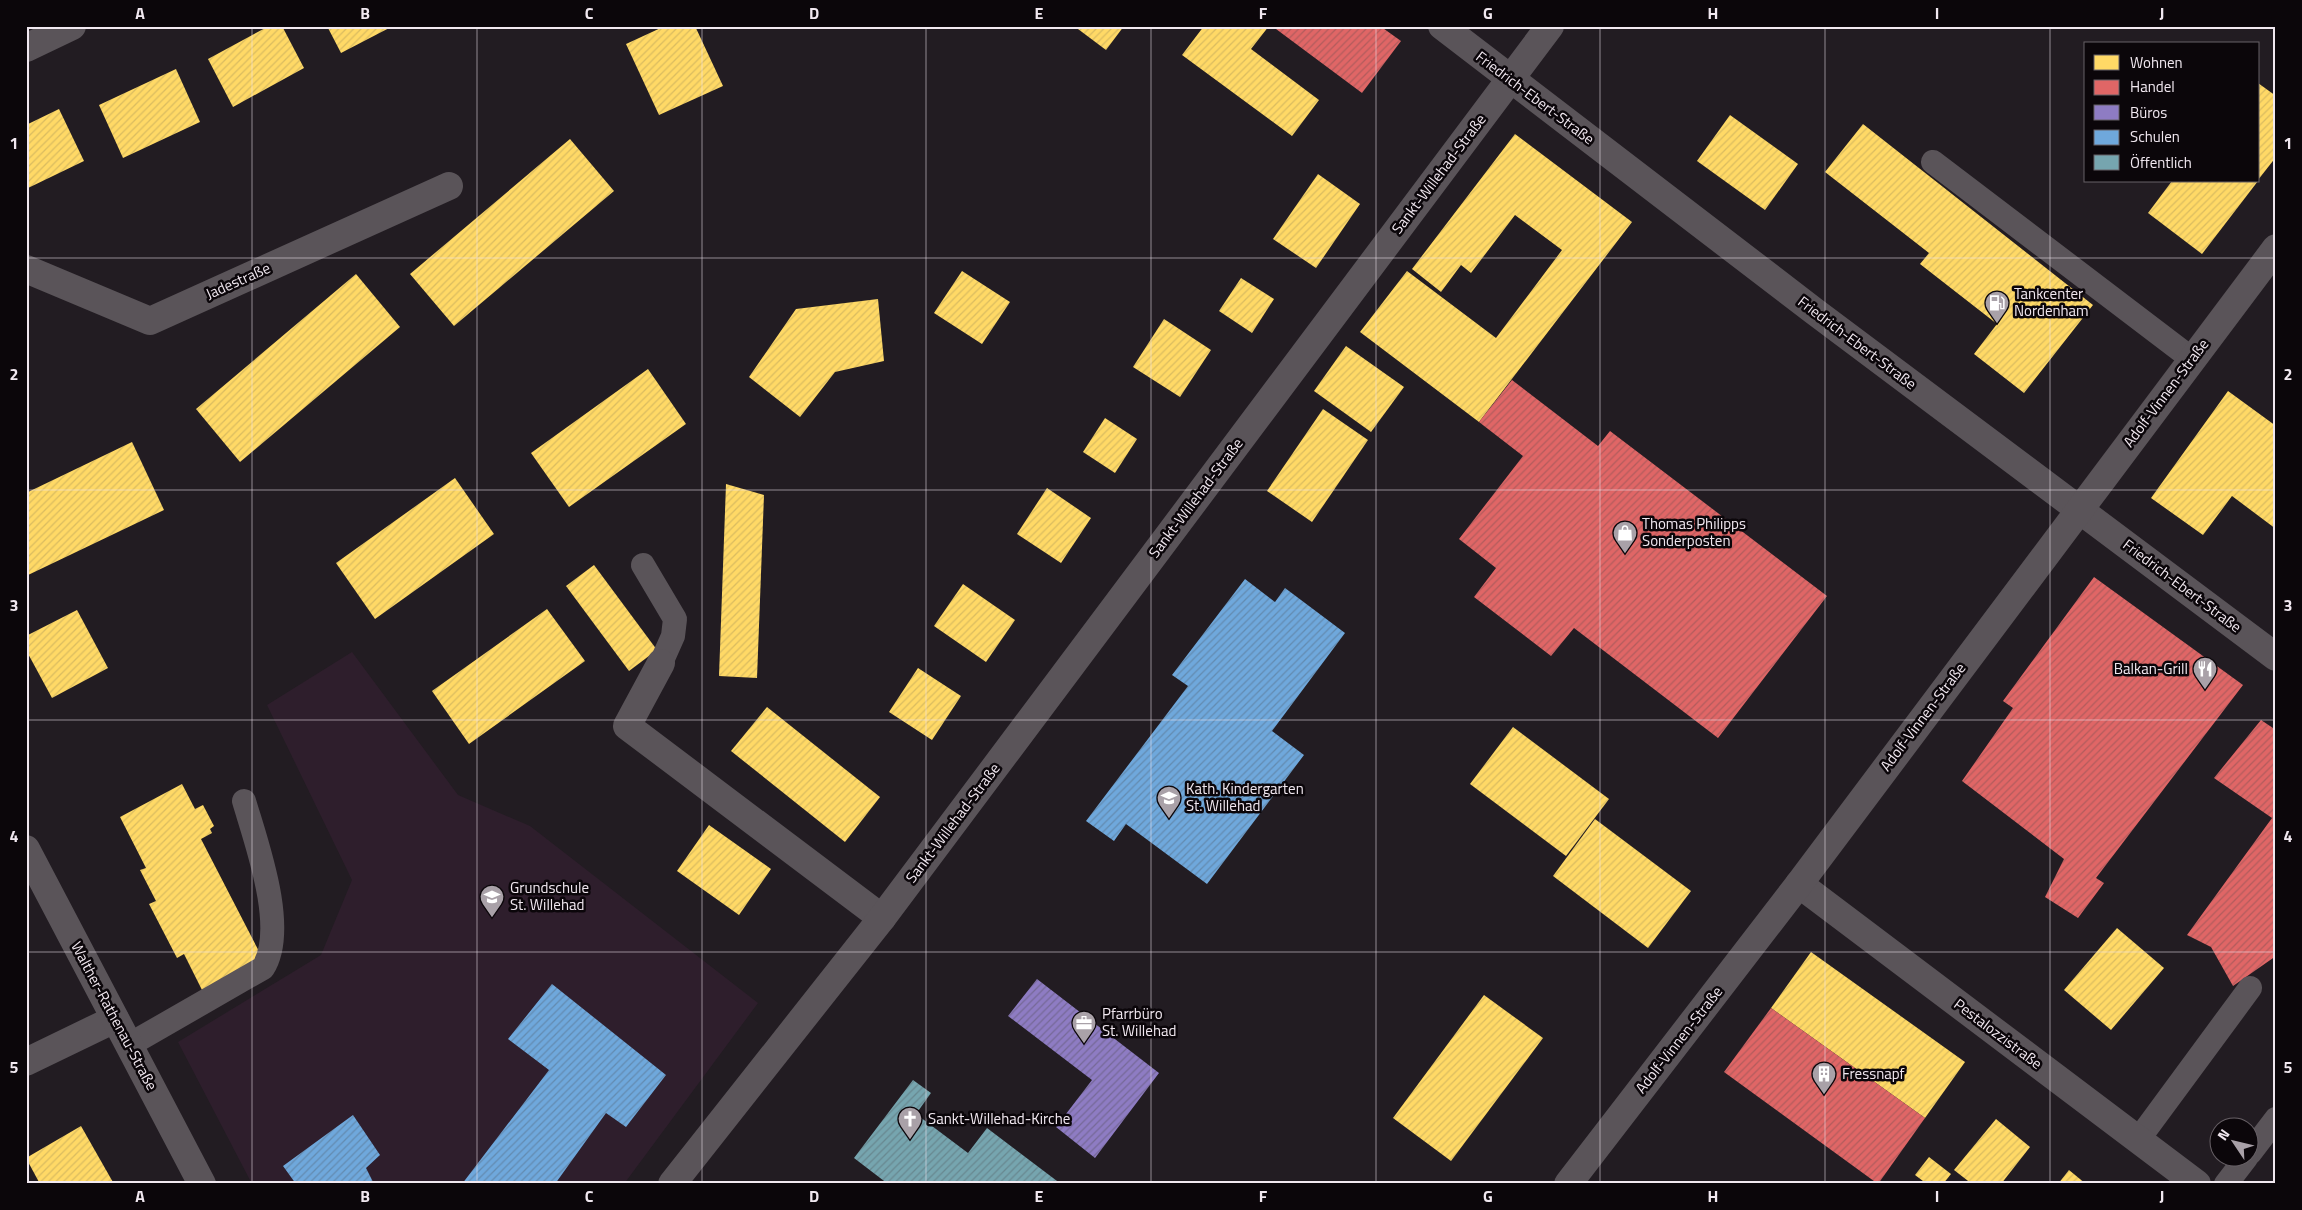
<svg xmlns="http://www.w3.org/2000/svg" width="2302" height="1210" viewBox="0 0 2302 1210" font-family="'Titillium Web',sans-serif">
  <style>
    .built { fill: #2e1e2c }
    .homes { fill: url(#homes-hatch) }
    .shops { fill: url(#shops-hatch) }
    .offices { fill: url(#offices-hatch) }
    .schools { fill: url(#schools-hatch) }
    .public { fill: url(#public-hatch) }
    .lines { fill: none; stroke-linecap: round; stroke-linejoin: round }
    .service { stroke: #5a5459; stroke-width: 24 }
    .minor { stroke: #5a5459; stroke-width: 28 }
    .tertiary { stroke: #5a5459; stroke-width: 28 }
    .grid { fill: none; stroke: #f1e8f0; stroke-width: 1; stroke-opacity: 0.55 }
    .labels { text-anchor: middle; stroke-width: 5; stroke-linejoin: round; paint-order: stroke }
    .street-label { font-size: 15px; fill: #f1e8f0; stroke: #0b060a }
    .poi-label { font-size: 15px; fill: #f1e8f0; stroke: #0b060a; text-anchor: start }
    .neatline { fill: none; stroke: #f1e8f0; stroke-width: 2 }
    .grid-label { font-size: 16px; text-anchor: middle; font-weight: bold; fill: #f1e8f0 }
  </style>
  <defs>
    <pattern id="homes-hatch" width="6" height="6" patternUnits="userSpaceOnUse" patternTransform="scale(1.25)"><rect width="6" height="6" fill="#ffd966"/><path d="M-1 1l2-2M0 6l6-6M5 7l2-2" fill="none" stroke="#dabc60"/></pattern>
    <pattern id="shops-hatch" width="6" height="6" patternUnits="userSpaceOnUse" patternTransform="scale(1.25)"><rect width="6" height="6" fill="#e06666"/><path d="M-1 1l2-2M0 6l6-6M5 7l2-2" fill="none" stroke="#b25c5d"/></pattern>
    <pattern id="offices-hatch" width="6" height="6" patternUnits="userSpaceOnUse" patternTransform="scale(1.25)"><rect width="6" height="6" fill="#8e7cc3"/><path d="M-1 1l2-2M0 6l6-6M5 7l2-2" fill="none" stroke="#766998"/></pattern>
    <pattern id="schools-hatch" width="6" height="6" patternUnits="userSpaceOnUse" patternTransform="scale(1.25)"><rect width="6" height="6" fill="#6fa8dc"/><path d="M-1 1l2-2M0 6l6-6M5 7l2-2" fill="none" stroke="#638bb0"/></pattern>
    <pattern id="public-hatch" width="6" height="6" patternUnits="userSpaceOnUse" patternTransform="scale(1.25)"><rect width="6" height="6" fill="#76a5af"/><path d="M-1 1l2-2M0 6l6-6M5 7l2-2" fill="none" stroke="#688890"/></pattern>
  </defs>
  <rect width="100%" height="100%" fill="#221c22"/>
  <polygon class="built" points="352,652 458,795 530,826 758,1003 624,1184 252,1184 178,1042 321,955 352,880 267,705"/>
  <g class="homes">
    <polygon points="269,26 282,26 304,68 233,107 208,59"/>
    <polygon points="327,26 393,26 341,53"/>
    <polygon points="665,26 695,26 723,86 659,115 626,44"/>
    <polygon points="1074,26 1124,26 1106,50"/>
    <polygon points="1204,26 1269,26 1251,49 1319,100 1292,136 1182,55"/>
    <polygon points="176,69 200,122 123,158 99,105"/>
    <polygon points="2258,83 2276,96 2276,157 2258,180"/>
    <polygon points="59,109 84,161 26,189 26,125"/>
    <polygon points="1730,115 1798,164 1765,210 1697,161"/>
    <polygon points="1863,124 2093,305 2024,393 1974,354 1997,324 1920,264 1929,253 1825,172"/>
    <polygon points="1515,134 1632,222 1479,422 1360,332 1407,271 1496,338 1562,250 1515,215 1471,273 1461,265 1441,292 1412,269"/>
    <polygon points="570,139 614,191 454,326 410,274"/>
    <polygon points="1318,174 1360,204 1316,268 1273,239"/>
    <polygon points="2172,181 2258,181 2202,254 2148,213"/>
    <polygon points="962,271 1010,302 982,344 934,313"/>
    <polygon points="356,274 400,327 240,462 196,409"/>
    <polygon points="1241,278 1274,299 1252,333 1219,311"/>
    <polygon points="878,299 884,361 835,372 800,417 749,377 796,309"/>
    <polygon points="1164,319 1211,350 1180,397 1133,367"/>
    <polygon points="1346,346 1404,387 1371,432 1314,391"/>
    <polygon points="648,369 686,424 569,507 531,453"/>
    <polygon points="2228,391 2276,426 2276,529 2232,496 2203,535 2151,498"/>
    <polygon points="1323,409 1368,440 1312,522 1267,491"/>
    <polygon points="1105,418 1137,439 1115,473 1083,452"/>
    <polygon points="132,442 164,510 26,576 26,493"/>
    <polygon points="455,478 494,534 375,619 336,563"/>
    <polygon points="726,484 764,495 757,678 719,676"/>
    <polygon points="1047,488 1091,518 1061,563 1017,534"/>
    <polygon points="594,565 657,650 629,671 566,586"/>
    <polygon points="963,584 1015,620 986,662 934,626"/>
    <polygon points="547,609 585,661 469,744 432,691"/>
    <polygon points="77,610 108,668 52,698 26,650 26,636"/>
    <polygon points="918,668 961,696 932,740 889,712"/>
    <polygon points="767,707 880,797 845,842 731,751"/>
    <polygon points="1513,727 1609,799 1566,856 1470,784"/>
    <polygon points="182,784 195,809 203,805 214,826 210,829 212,833 201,839 265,963 204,994 184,954 177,958 149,904 156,901 140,870 146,868 120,817"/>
    <polygon points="1595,819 1691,891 1648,948 1553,876"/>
    <polygon points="709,825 771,869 739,915 677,871"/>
    <polygon points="2117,928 2164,968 2111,1030 2064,990"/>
    <polygon points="1811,952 1965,1062 1925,1118 1771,1008"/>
    <polygon points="1484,995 1543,1038 1451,1161 1393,1118"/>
    <polygon points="1996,1119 2030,1147 2001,1184 1972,1184 1954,1170"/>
    <polygon points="81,1126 114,1184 40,1184 26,1158"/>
    <polygon points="1929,1157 1951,1174 1943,1184 1927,1184 1915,1175"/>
    <polygon points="2069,1170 2086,1184 2058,1184"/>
  </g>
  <g class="shops">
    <polygon points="1272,26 1380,26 1401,41 1362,93"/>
    <polygon points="1512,380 1598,446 1610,431 1827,596 1718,738 1574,628 1551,656 1474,597 1496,568 1459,539 1523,456 1479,422"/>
    <polygon points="2094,577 2243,685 2096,878 2104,883 2078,918 2045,897 2064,859 1962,781 2013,708 2003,701"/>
    <polygon points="2261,720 2276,730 2276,956 2233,986 2211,947 2187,935 2272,818 2214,778"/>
    <polygon points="1771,1008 1925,1118 1878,1184 1724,1072"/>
  </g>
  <polygon class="offices" points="1037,979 1159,1073 1095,1158 1056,1127 1092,1080 1008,1016"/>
  <g class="schools">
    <polygon points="1245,579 1275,602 1285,588 1345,633 1272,731 1304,755 1207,884 1126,824 1114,841 1086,821 1188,686 1172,675"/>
    <polygon points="552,984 666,1075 626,1127 606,1113 555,1184 462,1184 549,1070 508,1039"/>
    <polygon points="353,1115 380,1155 366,1168 374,1184 296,1184 283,1166"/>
  </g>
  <polygon class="public" points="913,1080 931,1093 916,1114 968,1153 987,1128 1061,1184 888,1184 854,1158"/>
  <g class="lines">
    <g class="service">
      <polyline points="1933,162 2192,359"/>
      <polyline points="643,565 675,619 673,636 661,663"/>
      <path d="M129 1045 263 968C288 929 256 842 244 801"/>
      <polyline points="2138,1140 2250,988"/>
      <polyline points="2250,1153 2276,1119"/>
      <polyline points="2226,1184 2246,1158"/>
    </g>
    <g class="minor">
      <polyline points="1442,26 1814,311 2276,657"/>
      <polyline points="26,48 72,26"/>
      <polyline points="26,269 150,321 449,186"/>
      <polyline points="661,663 627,726 882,918"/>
      <polyline points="1799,884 2197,1184"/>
      <polyline points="26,1062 115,1019"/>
      <polyline points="672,1184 882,918 1550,26"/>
      <polyline points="1568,1184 1799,884 2276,248"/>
    </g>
    <polyline class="tertiary" points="26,849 202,1184"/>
  </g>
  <path class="grid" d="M252 26V1184M477 26V1184M702 26V1184M926 26V1184M1151 26V1184M1376 26V1184M1600 26V1184M1825 26V1184M2050 26V1184M26 258H2276M26 490H2276M26 720H2276M26 952H2276"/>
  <defs>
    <symbol id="fuel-pin" viewBox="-11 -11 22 30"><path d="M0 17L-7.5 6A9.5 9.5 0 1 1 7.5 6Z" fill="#a9a1a8" stroke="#0b060a"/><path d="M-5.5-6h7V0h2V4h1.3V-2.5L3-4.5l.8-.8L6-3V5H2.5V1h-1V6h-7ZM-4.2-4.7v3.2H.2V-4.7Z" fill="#fff"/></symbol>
    <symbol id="shop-pin" viewBox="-11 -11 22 30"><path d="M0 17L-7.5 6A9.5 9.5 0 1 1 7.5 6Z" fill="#a9a1a8" stroke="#0b060a"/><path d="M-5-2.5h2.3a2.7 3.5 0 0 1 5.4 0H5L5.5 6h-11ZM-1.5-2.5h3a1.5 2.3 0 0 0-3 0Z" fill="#fff"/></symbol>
    <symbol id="restaurant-pin" viewBox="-11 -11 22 30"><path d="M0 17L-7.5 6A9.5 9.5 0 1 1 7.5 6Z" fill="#a9a1a8" stroke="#0b060a"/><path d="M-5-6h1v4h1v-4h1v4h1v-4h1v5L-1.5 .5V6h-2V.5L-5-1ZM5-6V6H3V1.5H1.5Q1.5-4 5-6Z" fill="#fff"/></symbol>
    <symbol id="school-pin" viewBox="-11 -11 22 30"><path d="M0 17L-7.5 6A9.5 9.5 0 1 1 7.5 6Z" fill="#a9a1a8" stroke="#0b060a"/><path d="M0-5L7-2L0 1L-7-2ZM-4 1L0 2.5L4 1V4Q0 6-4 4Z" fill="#fff"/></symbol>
    <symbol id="office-pin" viewBox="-11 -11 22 30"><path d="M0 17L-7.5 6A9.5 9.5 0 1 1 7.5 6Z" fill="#a9a1a8" stroke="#0b060a"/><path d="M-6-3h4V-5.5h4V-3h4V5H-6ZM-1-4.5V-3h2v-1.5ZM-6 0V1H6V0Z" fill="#fff"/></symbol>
    <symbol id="building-pin" viewBox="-11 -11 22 30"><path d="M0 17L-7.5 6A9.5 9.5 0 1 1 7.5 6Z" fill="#a9a1a8" stroke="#0b060a"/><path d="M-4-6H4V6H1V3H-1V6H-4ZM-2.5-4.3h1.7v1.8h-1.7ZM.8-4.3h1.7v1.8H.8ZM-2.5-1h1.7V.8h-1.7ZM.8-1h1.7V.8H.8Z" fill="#fff"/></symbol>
    <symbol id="church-pin" viewBox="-11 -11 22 30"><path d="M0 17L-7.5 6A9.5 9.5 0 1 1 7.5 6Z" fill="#a9a1a8" stroke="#0b060a"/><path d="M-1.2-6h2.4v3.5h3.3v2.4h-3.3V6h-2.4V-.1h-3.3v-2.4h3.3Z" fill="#fff"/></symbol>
  </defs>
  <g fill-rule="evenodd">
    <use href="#fuel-pin" x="1983" y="289" width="28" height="38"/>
    <use href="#shop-pin" x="1611" y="519" width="28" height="38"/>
    <use href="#restaurant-pin" x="2191" y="655" width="28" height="38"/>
    <use href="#school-pin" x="1155" y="784" width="28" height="38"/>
    <use href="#school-pin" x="478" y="883" width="28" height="38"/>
    <use href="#office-pin" x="1070" y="1009" width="28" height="38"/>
    <use href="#building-pin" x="1810" y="1060" width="28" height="38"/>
    <use href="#church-pin" x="896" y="1105" width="28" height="38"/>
  </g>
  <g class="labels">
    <g class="street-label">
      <text transform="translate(1535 98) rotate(37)" y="5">Friedrich-Ebert-Straße</text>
      <text transform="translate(1439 174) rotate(-53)" y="5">Sankt-Willehad-Straße</text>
      <text transform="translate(238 281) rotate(-24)" y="5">Jadestraße</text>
      <text transform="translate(1857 343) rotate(37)" y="5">Friedrich-Ebert-Straße</text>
      <text transform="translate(2166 393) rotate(-53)" y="5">Adolf-Vinnen-Straße</text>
      <text transform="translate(1196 498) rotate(-53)" y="5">Sankt-Willehad-Straße</text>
      <text transform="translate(2182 586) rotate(37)" y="5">Friedrich-Ebert-Straße</text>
      <text transform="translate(1923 717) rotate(-53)" y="5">Adolf-Vinnen-Straße</text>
      <text transform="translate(953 823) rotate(-53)" y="5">Sankt-Willehad-Straße</text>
      <text transform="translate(114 1016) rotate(62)" y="5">Walther-Rathenau-Straße</text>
      <text transform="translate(1998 1034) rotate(37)" y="5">Pestalozzistraße</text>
      <text transform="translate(1679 1040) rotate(-52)" y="5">Adolf-Vinnen-Straße</text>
    </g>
    <g class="poi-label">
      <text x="2014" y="299">Tankcenter<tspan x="2014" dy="17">Nordenham</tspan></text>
      <text x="1642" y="529">Thomas Philipps<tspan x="1642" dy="17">Sonderposten</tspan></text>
      <text x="2188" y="674" text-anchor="end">Balkan-Grill</text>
      <text x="1186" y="794">Kath. Kindergarten<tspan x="1186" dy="17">St. Willehad</tspan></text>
      <text x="510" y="893">Grundschule<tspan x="510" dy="17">St. Willehad</tspan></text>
      <text x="1102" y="1019">Pfarrbüro<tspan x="1102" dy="17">St. Willehad</tspan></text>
      <text x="1842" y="1079">Fressnapf</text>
      <text x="928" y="1124">Sankt-Willehad-Kirche</text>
    </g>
  </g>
  <rect width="2302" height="1210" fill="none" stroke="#0b060a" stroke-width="55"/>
  <rect x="2084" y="42" width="175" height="140" fill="#0b060a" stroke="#676066"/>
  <rect x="2094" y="55" width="25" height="15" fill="#ffd966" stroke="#676066"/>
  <text x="2130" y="68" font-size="15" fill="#f1e8f0">Wohnen</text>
  <rect x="2094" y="80" width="25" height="15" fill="#e06666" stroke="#676066"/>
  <text x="2130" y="92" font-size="15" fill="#f1e8f0">Handel</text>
  <rect x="2094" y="105" width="25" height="15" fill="#8e7cc3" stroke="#676066"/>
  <text x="2130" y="118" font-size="15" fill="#f1e8f0">Büros</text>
  <rect x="2094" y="130" width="25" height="15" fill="#6fa8dc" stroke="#676066"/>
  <text x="2130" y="142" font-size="15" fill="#f1e8f0">Schulen</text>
  <rect x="2094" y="155" width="25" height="15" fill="#76a5af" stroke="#676066"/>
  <text x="2130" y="168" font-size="15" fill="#f1e8f0">Öffentlich</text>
  <g transform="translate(2234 1142) rotate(305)"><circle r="24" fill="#0b060a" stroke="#676066"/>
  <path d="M0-4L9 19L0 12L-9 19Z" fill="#a9a1a8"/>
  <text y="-8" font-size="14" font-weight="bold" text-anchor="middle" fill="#f1e8f0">N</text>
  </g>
  <rect x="28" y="28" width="2246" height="1154" class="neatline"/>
  <g class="grid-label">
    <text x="140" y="19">A</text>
    <text x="365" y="19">B</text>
    <text x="589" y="19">C</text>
    <text x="814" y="19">D</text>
    <text x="1039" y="19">E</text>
    <text x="1263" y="19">F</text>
    <text x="1488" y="19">G</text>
    <text x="1713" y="19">H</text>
    <text x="1937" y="19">I</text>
    <text x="2162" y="19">J</text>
    <text x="14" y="149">1</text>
    <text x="2288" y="149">1</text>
    <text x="14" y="380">2</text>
    <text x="2288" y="380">2</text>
    <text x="14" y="611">3</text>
    <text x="2288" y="611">3</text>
    <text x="14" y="842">4</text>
    <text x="2288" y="842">4</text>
    <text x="14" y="1073">5</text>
    <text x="2288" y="1073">5</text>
    <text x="140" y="1202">A</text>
    <text x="365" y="1202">B</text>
    <text x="589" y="1202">C</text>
    <text x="814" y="1202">D</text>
    <text x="1039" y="1202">E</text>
    <text x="1263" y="1202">F</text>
    <text x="1488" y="1202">G</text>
    <text x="1713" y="1202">H</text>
    <text x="1937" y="1202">I</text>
    <text x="2162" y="1202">J</text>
  </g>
</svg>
